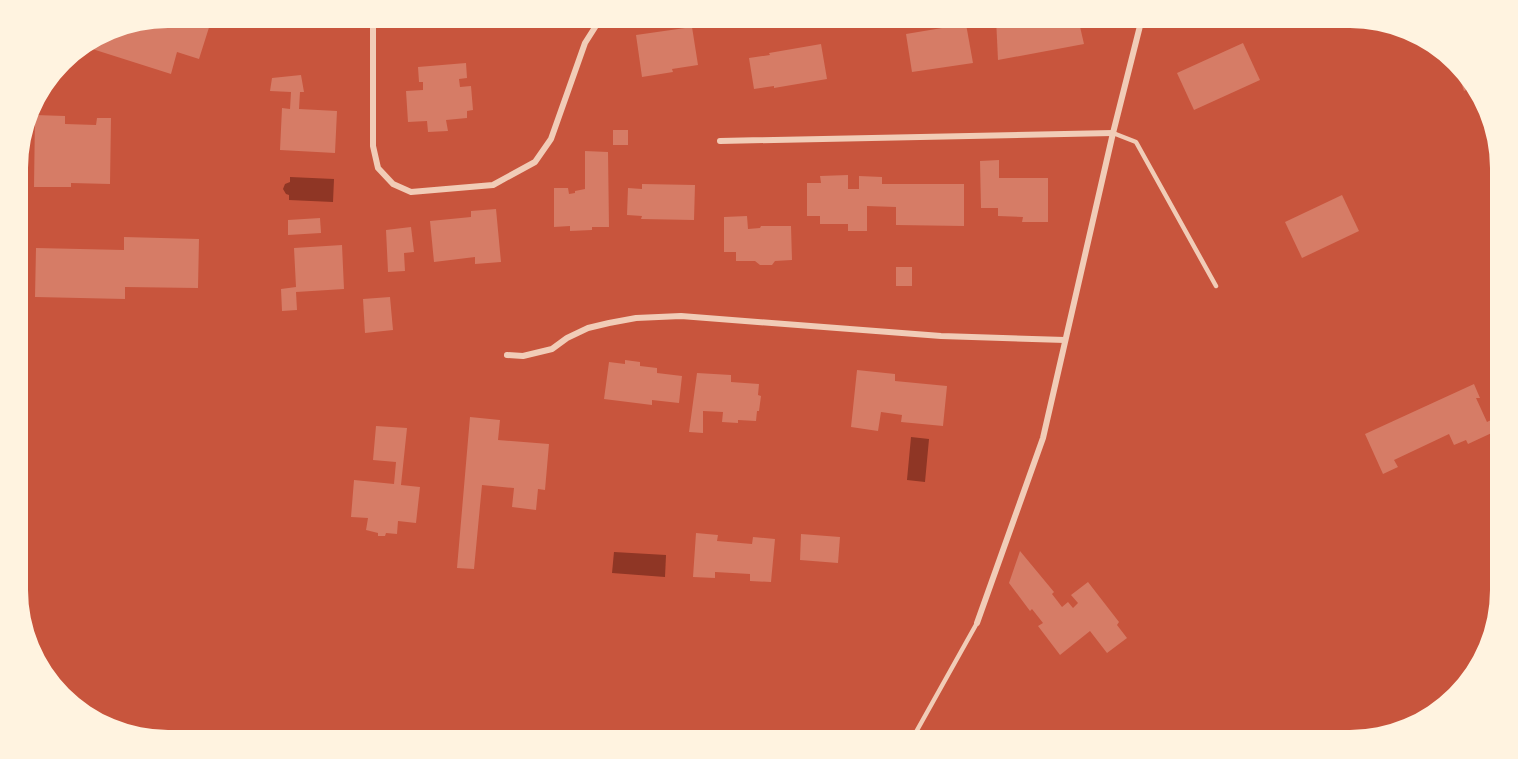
<svg xmlns="http://www.w3.org/2000/svg" width="1518" height="759" viewBox="0 0 1518 759" font-family="'DM Sans',sans-serif">
  <style>
    .water { fill: #8f3625 }
    .building { fill: #d67c66 }
    .lines { fill: none; stroke-linecap: round; stroke-linejoin: round }
    .service { stroke: #f1ccb7; stroke-width: 4.5 }
    .minor { stroke: #f1ccb7; stroke-width: 6 }
  </style>
  <rect width="100%" height="100%" fill="#c8553d"/>
  <g class="water">
    <polygon points="290,177 334,179 333,202 289,200 289,195 286,194 283,189 285,184 290,182"/>
    <polygon points="911,437 929,439 925,482 907,480"/>
    <polygon points="614,552 666,555 665,577 612,573"/>
  </g>
  <g class="building">
    <polygon points="169,18 212,18 199,59 177,52 171,74 86,47 86,45 111,29"/>
    <polygon points="996,18 1078,18 1084,44 998,60"/>
    <polygon points="966,24 973,63 912,72 906,34"/>
    <polygon points="692,27 698,65 672,69 673,72 642,77 636,35"/>
    <polygon points="1243,43 1260,80 1194,110 1177,73"/>
    <polygon points="821,44 827,79 774,88 774,86 754,89 749,58 770,55 769,53"/>
    <polygon points="466,63 467,78 459,79 460,87 471,86 473,110 467,111 467,118 446,120 448,131 428,132 427,121 408,122 406,91 423,90 423,82 419,82 418,67"/>
    <polygon points="301,75 304,92 300,92 299,109 337,111 335,153 280,150 282,108 290,109 291,92 270,91 272,78"/>
    <polygon points="1467,76 1473,87 1464,91 1460,79"/>
    <polygon points="35,115 65,116 65,124 96,125 97,118 111,118 110,184 71,183 71,187 34,187"/>
    <rect x="613" y="130" width="15" height="15"/>
    <polygon points="585,151 608,152 609,227 592,227 592,230 570,231 570,226 554,227 554,188 568,188 569,194 575,193 575,191 585,189"/>
    <polygon points="999,160 999,178 1048,178 1048,222 1022,222 1023,217 998,216 998,208 981,208 980,161"/>
    <polygon points="848,175 848,189 859,189 859,176 882,177 882,184 964,184 964,226 896,225 896,207 867,206 867,231 848,231 848,224 820,224 820,216 807,216 807,183 821,183 820,176"/>
    <polygon points="642,184 695,185 694,220 641,219 642,216 627,215 628,188 642,189"/>
    <polygon points="1342,195 1359,231 1302,258 1285,222"/>
    <polygon points="496,209 501,262 475,264 475,257 434,262 430,221 471,217 471,211"/>
    <polygon points="747,216 748,229 760,228 761,226 791,226 792,260 775,261 772,265 760,265 755,261 736,261 736,252 724,252 724,217"/>
    <polygon points="320,218 321,233 288,235 288,220"/>
    <polygon points="411,227 414,252 404,253 405,271 388,272 386,230"/>
    <polygon points="124,237 199,239 198,288 125,287 125,299 35,297 36,248 124,250"/>
    <polygon points="342,245 344,289 296,292 297,310 282,311 281,289 296,287 294,248"/>
    <rect x="896" y="267" width="16" height="19"/>
    <polygon points="390,297 393,330 365,333 363,299"/>
    <polygon points="625,360 640,362 640,366 657,368 657,373 682,376 679,403 652,400 652,405 604,399 609,362 625,364"/>
    <polygon points="857,370 895,374 895,381 947,386 943,426 901,422 902,415 881,412 878,431 851,427"/>
    <polygon points="697,373 731,375 731,382 759,384 758,395 761,396 759,411 757,411 756,421 738,420 738,423 722,422 723,412 703,411 703,433 689,432"/>
    <polygon points="1474,384 1480,398 1476,398 1487,422 1491,420 1496,431 1468,444 1466,440 1454,445 1449,434 1394,460 1398,467 1383,474 1365,434"/>
    <polygon points="470,417 500,420 498,440 549,444 545,490 538,489 536,510 512,507 514,488 482,485 474,569 457,568"/>
    <polygon points="376,426 407,428 401,485 420,487 416,523 398,521 397,534 386,533 385,536 378,536 378,533 366,530 368,518 351,517 354,480 394,484 396,462 373,460"/>
    <polygon points="696,533 718,535 717,541 752,544 753,537 775,539 771,582 750,581 750,574 715,572 715,578 693,577"/>
    <polygon points="801,534 840,537 838,563 800,560"/>
    <polygon points="1020,551 1054,592 1052,594 1062,607 1068,602 1073,608 1078,603 1071,595 1088,582 1119,622 1117,625 1127,638 1107,653 1090,631 1060,655 1038,626 1043,623 1032,609 1030,611 1009,583"/>
  </g>
  <g class="lines">
    <g class="service">
      <polyline points="1113,133 1136,142 1216,286"/>
      <polyline points="911,741 977,623"/>
    </g>
    <g class="minor">
      <polyline points="373,18 373,146 378,168 393,184 411,192 493,185 535,162 551,139 585,43 599,21 617,18"/>
      <polyline points="720,141 1113,133"/>
      <polyline points="507,355 523,356 552,349 567,338 588,328 609,323 636,318 681,316 941,336 1065,340"/>
      <polyline points="977,623 1043,438 1113,133 1142,18"/>
    </g>
  </g>
  <path d="M0 0H1518V759H0ZM168 28H1350A140 140 0 0 1 1490 168V590A140 140 0 0 1 1350 730H168A140 140 0 0 1 28 590V168A140 140 0 0 1 168 28Z" fill="#fff3e0" fill-rule="evenodd"/>
</svg>
